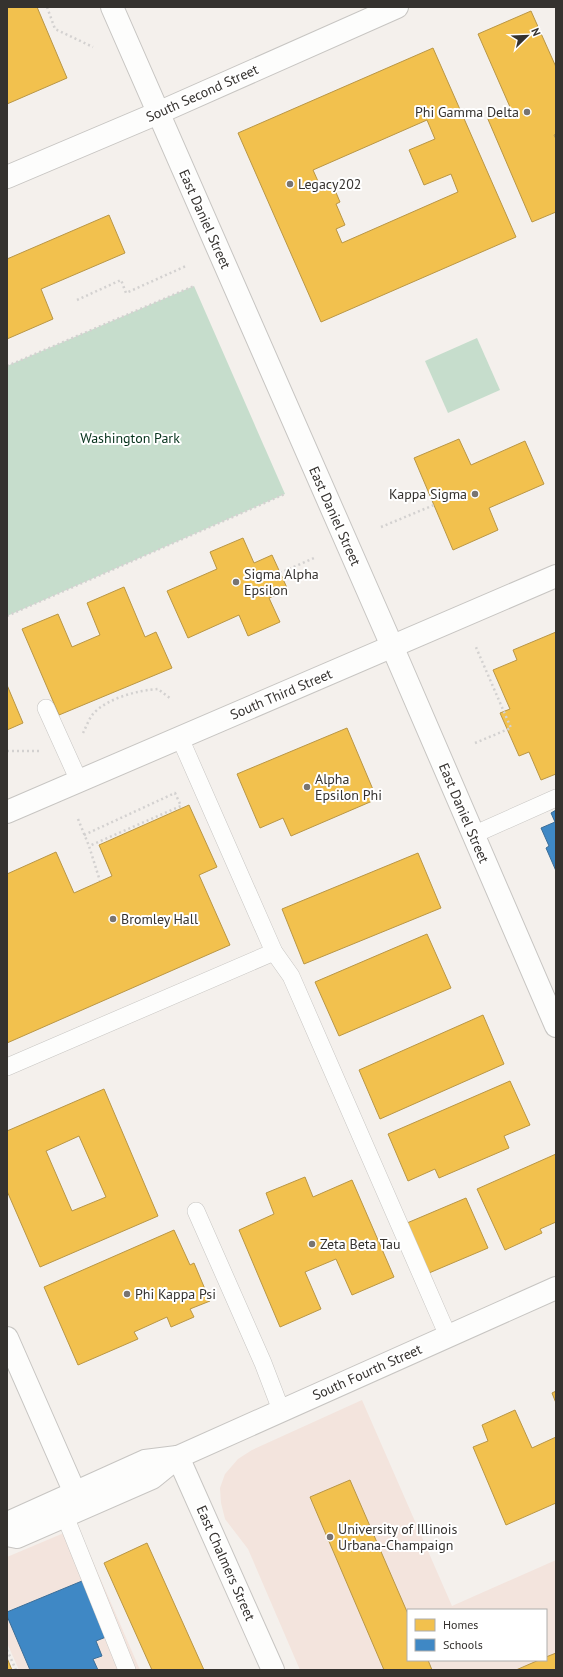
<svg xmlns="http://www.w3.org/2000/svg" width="563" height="1677" viewBox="0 0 563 1677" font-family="'PT Sans',sans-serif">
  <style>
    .education { fill: #f3e4dd; fill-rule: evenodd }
    .green { fill: #c6ddcc }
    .homes { fill: #f2c14e; stroke: #b99645; fill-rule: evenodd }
    .schools { fill: #3f88c5; stroke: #3c6e98 }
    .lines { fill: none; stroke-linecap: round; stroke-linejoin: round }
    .lane-casing { stroke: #c7c5c2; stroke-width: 18 }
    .street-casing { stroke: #c7c5c2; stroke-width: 24 }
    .secondary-casing { stroke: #c7c5c2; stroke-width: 24 }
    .path { stroke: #d3d1d0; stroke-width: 2.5; stroke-dasharray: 2 3; stroke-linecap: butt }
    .lane { stroke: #fdfdfc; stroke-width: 17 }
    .street { stroke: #fdfdfc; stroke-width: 22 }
    .secondary { stroke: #fdfdfc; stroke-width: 22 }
    .poi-dot { fill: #787471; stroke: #fff; stroke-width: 1.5 }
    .labels { text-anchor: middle; stroke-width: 4; stroke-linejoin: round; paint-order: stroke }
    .street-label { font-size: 14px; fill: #35322f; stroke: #fff }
    .poi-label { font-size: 14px; fill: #35322f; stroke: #fff; text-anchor: start }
    .park-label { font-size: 14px; fill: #06331c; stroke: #fff }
  </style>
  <rect width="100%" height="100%" fill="#f4f0ec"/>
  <g class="education">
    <path d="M362 1400 452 1606 556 1560V1670H300L248 1549 225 1519 221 1503 220 1488 225 1474 238 1459 252 1450ZM408 1610H546V1660H408Z"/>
    <polygon points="78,1527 140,1670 19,1670 7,1643 7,1557"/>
  </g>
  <g class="green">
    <polygon points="194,286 285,494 7,616 7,366"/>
    <polygon points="477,338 500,390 448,413 425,361"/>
  </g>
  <g class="homes">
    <polygon points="7,7 37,7 67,78 7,104"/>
    <polygon points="531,11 556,67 556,134 554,135 556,139 556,212 532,222 487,117 510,107 478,34"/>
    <path d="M433 48 516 237 321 322 238 133ZM427 120 435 139 409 150 424 185 451 174 458 192 342 243 336 229 345 225 336 204 340 202 332 183 321 188 313 170Z"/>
    <polygon points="109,215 125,253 41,289 53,319 7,339 7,259"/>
    <polygon points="459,439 471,465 525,441 544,484 489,508 498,530 453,550 414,458"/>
    <polygon points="243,538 254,563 272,555 288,590 269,598 280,622 248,636 239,615 188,638 167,591 217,569 210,552"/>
    <polygon points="124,587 145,637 156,632 172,668 59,715 22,629 58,614 72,647 100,635 87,603"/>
    <polygon points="556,632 556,774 541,780 529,752 519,756 500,713 510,709 493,670 517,660 513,650"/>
    <polygon points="7,685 23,723 7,730"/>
    <polygon points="347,728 377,799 291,836 283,818 260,828 237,774"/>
    <polygon points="189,805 217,867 199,875 230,945 7,1043 7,874 56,852 74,893 112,876 99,845"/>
    <polygon points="418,853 441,908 304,964 282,909"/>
    <polygon points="427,934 451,988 339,1036 315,982"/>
    <polygon points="483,1015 504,1064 380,1119 359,1070"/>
    <polygon points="510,1081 530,1125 504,1136 509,1148 439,1178 435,1169 408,1181 388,1134"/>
    <path d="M104 1089 158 1216 40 1267 7 1191V1131ZM79 1136 106 1197 72 1211 46 1151Z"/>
    <polygon points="556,1154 556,1222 540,1229 542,1233 505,1250 477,1189"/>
    <polygon points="305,1177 313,1197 352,1180 394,1277 352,1295 336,1259 305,1272 321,1309 280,1327 239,1230 274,1214 266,1193"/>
    <polygon points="466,1198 488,1248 429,1273 407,1223"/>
    <polygon points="174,1230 190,1265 194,1263 210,1301 190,1309 194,1317 171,1327 167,1317 134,1332 138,1339 78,1365 44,1287"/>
    <polygon points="556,1391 556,1403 552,1393"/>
    <polygon points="515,1410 532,1448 556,1437 556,1503 506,1525 473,1447 488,1441 482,1425"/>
    <polygon points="350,1480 408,1614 408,1660 428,1660 432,1670 384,1670 310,1497"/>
    <polygon points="147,1543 204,1670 152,1670 104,1563"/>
    <polygon points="556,1653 556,1670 516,1670 539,1660 546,1660 546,1657"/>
    <polygon points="7,1658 12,1670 7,1670"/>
  </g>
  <g class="schools">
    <polygon points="556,810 556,871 546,848 549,846 541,828 555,822 551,813"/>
    <polygon points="82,1581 106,1637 96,1641 102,1656 93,1659 98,1670 30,1670 7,1616 7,1612"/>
  </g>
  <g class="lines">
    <defs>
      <g id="lane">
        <polyline points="46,708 79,781"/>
        <polyline points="180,738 274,952 291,976 448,1336"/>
        <polyline points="473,835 556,798"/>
        <polyline points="7,1067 274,952"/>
        <polyline points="196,1211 263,1363 281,1410"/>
        <polyline points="65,1516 127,1670"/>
      </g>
      <g id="street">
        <polyline points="112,7 392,646 556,1026"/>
        <polyline points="7,177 158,113 397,7"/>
        <polyline points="7,812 556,576"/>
        <polyline points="7,1338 75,1493"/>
        <polyline points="178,1457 273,1670"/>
      </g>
      <g id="secondary">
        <polyline points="7,1528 12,1521 145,1461 177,1457"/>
        <polyline points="7,1535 17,1537 152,1478 178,1457 556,1288"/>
      </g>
    </defs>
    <use href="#lane" class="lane-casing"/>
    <use href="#street" class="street-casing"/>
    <use href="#secondary" class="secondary-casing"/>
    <g class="path">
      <polyline points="47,7 55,29 93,47"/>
      <polyline points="77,300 121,280 126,293 186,266"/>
      <polyline points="7,366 194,286"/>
      <polyline points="381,527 434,505"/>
      <polyline points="280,573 314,558"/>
      <polyline points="7,616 285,494"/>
      <path d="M83 733C86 727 89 719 93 714 107 698 139 690 158 689L171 699"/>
      <polyline points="475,743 511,728 475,645"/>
      <polyline points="7,751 39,751"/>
      <polyline points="78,819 89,846 100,881"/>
      <polyline points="84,835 175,793 181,806 89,846"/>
      <polyline points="7,1650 16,1670"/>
    </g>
    <use href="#lane" class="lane"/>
    <use href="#street" class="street"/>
    <use href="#secondary" class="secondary"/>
  </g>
  <g class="poi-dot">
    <circle cx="527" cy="112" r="4"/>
    <circle cx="290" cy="184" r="4"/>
    <circle cx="475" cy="494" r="4"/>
    <circle cx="236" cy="582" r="4"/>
    <circle cx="307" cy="787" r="4"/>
    <circle cx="113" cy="919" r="4"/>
    <circle cx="312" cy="1244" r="4"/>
    <circle cx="127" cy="1294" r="4"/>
    <circle cx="330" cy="1537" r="4"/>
  </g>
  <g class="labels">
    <g class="street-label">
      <text transform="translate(202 93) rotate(-24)" y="5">South Second Street</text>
      <text transform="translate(205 219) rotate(66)" y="5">East Daniel Street</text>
      <text transform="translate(335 516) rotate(66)" y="5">East Daniel Street</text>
      <text transform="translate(281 694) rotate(-23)" y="5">South Third Street</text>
      <text transform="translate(464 813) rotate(67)" y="5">East Daniel Street</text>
      <text transform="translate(367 1372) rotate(-24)" y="5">South Fourth Street</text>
      <text transform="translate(226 1563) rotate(66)" y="5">East Chalmers Street</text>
    </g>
    <g class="poi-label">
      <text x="519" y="117" text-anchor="end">Phi Gamma Delta</text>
      <text x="298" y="189">Legacy202</text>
      <text x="467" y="499" text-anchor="end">Kappa Sigma</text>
      <text x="244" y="579">Sigma Alpha<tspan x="244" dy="16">Epsilon</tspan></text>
      <text x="315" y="784">Alpha<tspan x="315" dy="16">Epsilon Phi</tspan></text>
      <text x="121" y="924">Bromley Hall</text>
      <text x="320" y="1249">Zeta Beta Tau</text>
      <text x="135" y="1299">Phi Kappa Psi</text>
      <text x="338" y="1534">University of Illinois<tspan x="338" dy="16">Urbana-Champaign</tspan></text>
    </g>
    <g class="park-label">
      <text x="130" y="443">Washington Park</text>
    </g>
  </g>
  <rect width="563" height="1677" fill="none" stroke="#35322f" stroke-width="16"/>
  <rect x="407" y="1609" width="140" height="52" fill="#ffffff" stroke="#aeadac"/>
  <rect x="415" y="1619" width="20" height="12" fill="#f2c14e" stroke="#aeadac"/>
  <text x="443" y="1629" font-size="12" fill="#35322f">Homes</text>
  <rect x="415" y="1639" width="20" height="12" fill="#3f88c5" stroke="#aeadac"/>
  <text x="443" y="1649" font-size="12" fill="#35322f">Schools</text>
  <g transform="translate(527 36) rotate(67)" stroke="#ffffff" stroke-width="3" paint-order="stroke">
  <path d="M0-3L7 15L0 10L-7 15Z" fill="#35322f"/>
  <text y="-6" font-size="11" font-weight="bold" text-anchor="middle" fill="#35322f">N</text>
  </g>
</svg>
